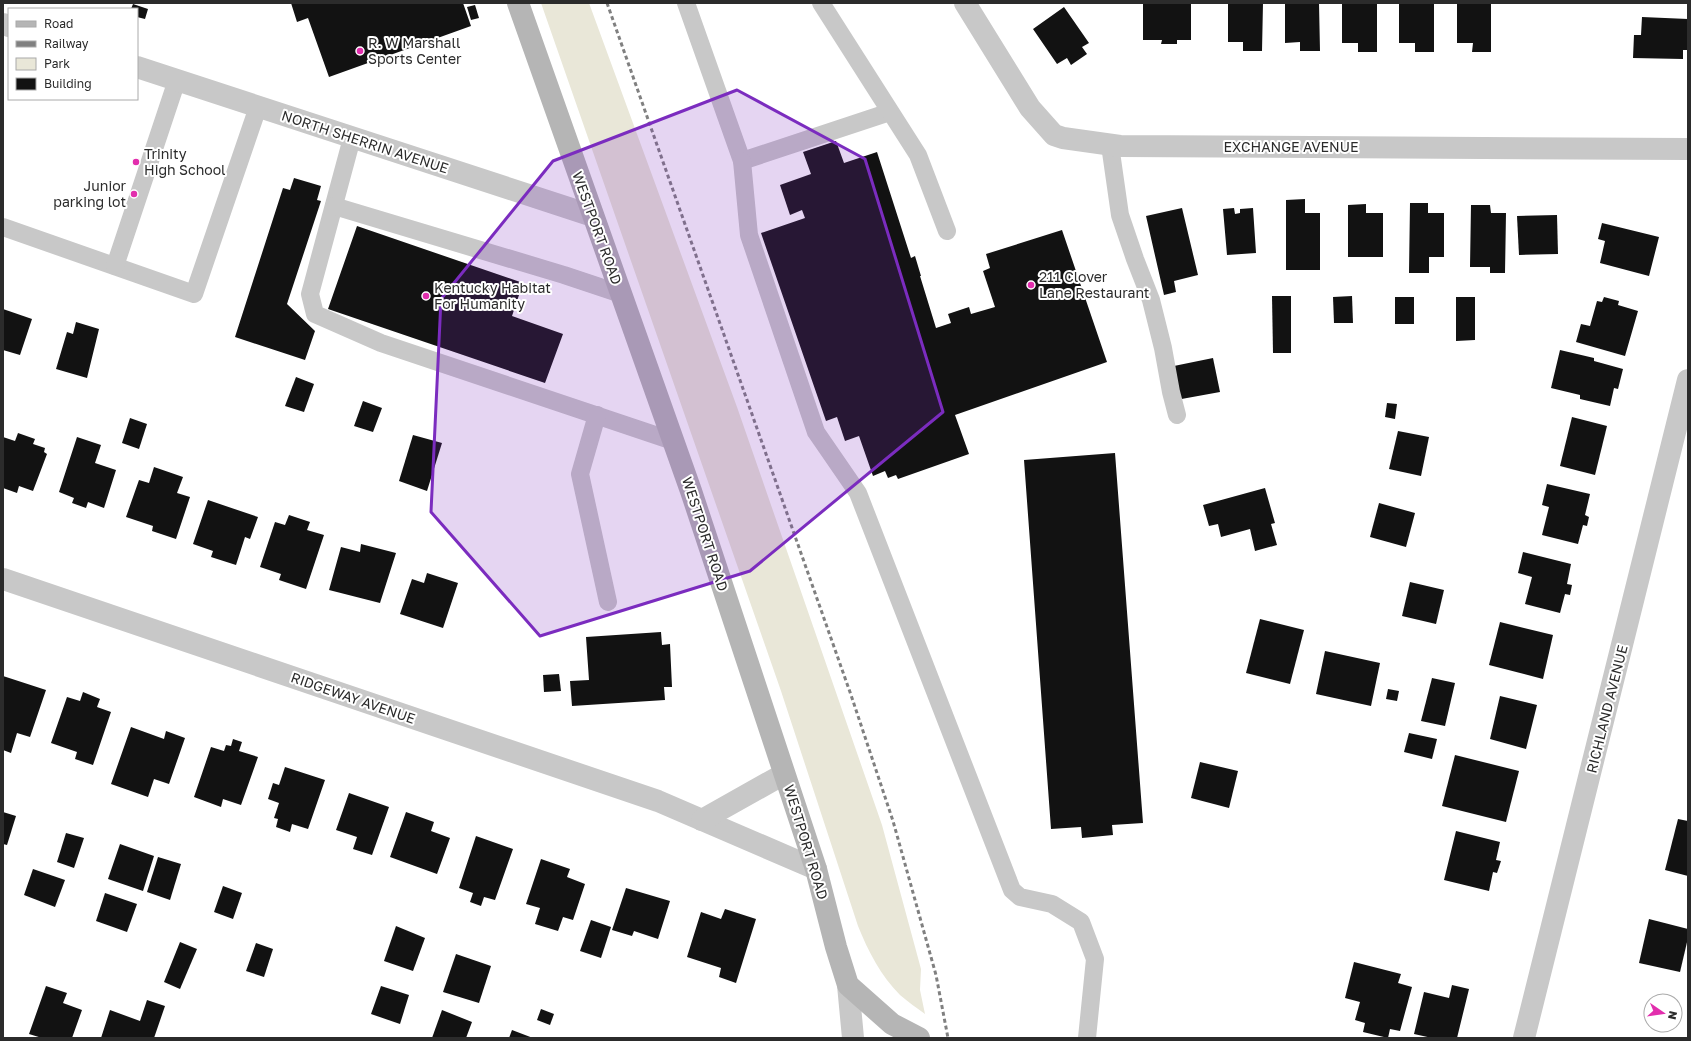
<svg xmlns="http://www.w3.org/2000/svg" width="1691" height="1041" viewBox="0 0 1691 1041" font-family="'Golos Text',sans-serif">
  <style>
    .green { fill: #e9e7d8 }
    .building { fill: #121212 }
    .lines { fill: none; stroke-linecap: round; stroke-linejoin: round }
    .service { stroke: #c8c8c8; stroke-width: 18 }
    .minor { stroke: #c8c8c8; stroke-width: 22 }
    .secondary { stroke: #b5b5b5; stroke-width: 22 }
    .rail { stroke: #808080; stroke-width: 3; stroke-dasharray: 4 3; stroke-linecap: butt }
    .marked { fill: #7b2cbf; fill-opacity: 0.2; stroke: #7b2cbf; stroke-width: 3; stroke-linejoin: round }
    .poi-dot { fill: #e22ead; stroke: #fff; stroke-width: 1.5 }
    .labels { text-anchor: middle; stroke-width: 4; stroke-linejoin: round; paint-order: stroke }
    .poi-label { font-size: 14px; fill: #2b2b2b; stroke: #fff; text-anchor: start }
    .street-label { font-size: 14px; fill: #2b2b2b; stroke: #fff }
  </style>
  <rect width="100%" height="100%" fill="#fff"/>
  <path class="green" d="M541 3H589L737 407 882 825 921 969 920 990 925 1014C917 1008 908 1002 900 995 881 976 868 951 858 926L781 691Z"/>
  <g class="building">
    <polygon points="291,3 463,3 471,26 329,77 308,18 297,22"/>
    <polygon points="1143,3 1191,3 1191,40 1177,40 1177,44 1161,44 1162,40 1143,40"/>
    <polygon points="1228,3 1263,3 1262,51 1243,51 1243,42 1228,42"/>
    <polygon points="1285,3 1319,3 1320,51 1300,51 1300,42 1285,43"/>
    <polygon points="1342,3 1377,3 1377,52 1358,52 1358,43 1342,43"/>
    <polygon points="1399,3 1434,3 1434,52 1415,52 1415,43 1399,43"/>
    <polygon points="1457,3 1491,3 1491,52 1472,52 1473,43 1457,43"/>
    <polygon points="133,4 148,9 145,19 137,17 137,9 131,9"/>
    <polygon points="475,5 479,18 471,20 467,7"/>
    <polygon points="1064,7 1089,43 1082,47 1087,54 1071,65 1067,58 1057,64 1033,29"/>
    <polygon points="1642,17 1688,19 1688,50 1683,50 1683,59 1633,58 1634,35 1641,35"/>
    <polygon points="836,141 844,163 877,152 911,258 915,256 921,276 920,276 936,328 951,323 948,314 969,307 971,314 995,307 983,271 990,268 986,254 1062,230 1107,362 955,415 969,454 898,479 896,475 888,478 885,471 873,476 859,436 845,441 837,417 826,421 761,233 805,218 802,210 790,215 780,185 811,174 803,152"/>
    <polygon points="294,178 321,186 317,200 321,201 287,304 315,331 305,360 235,337 283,188 290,190"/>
    <polygon points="1305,199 1305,213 1320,213 1320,270 1286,270 1286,200"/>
    <polygon points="1410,203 1428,203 1428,213 1444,213 1444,257 1429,257 1429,273 1409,273"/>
    <polygon points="1366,204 1366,213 1383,213 1383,257 1348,257 1348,205"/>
    <polygon points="1471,205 1490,205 1491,213 1506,213 1505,273 1490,273 1490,267 1470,267"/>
    <polygon points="1182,208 1198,275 1174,281 1176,292 1164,295 1146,216"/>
    <polygon points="1234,208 1235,214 1240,213 1240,209 1253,208 1256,253 1227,255 1223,209"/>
    <polygon points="1557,215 1558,254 1519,255 1517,216"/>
    <polygon points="1602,223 1659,237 1649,276 1600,263 1605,241 1598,239"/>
    <polygon points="357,226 523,283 512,316 563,334 545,383 328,309"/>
    <polygon points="1272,296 1291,296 1291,353 1273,353"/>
    <polygon points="1352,296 1353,323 1334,323 1333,297"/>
    <rect x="1395" y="297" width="19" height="27"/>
    <polygon points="1456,297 1475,297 1475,340 1456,341"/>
    <polygon points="1604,297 1619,301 1618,305 1638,311 1625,356 1576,342 1581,324 1590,326 1597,301 1602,302"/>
    <polygon points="3,309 32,319 20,355 3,350"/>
    <polygon points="76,322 99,329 87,378 56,369 67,332 73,334"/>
    <polygon points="1560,350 1594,358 1594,361 1623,369 1618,389 1614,388 1610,406 1580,399 1580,395 1551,388"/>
    <polygon points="1213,358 1220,392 1176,400 1169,367"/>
    <polygon points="296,377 314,384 304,412 285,406"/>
    <polygon points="363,401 382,408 373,432 354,426"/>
    <polygon points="1387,403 1397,404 1395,419 1385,417"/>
    <polygon points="1572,417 1607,426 1595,475 1560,466"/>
    <polygon points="130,418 147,424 139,449 122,443"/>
    <polygon points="1398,431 1429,437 1421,476 1389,469"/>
    <polygon points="18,433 35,439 33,444 45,448 44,452 47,454 33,491 19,486 17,493 3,488 3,437 15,441"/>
    <polygon points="413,435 442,443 427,491 399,481"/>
    <polygon points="77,437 101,445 95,463 116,470 104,508 88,502 86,508 72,503 74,498 59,492"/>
    <polygon points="1115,453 1143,823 1112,825 1113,835 1082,838 1081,827 1051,829 1024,460"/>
    <polygon points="154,467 183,477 177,493 190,497 176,539 152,531 153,526 126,517 139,480 149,483"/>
    <polygon points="1547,484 1590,494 1585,515 1589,517 1587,526 1583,525 1578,544 1542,535 1549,507 1542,505"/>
    <polygon points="1265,488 1275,523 1271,524 1277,545 1255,551 1250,529 1221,537 1218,524 1209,526 1203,505"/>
    <polygon points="208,500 258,517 250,539 245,537 236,565 211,557 213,551 193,544"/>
    <polygon points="1379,503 1415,513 1406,547 1370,537"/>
    <polygon points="289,515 310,522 307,530 324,535 306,589 279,580 281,574 260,567 275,522 285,525"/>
    <polygon points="361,544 396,553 380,603 329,590 341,547 360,552"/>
    <polygon points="1523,552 1571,564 1567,584 1572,585 1570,595 1565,594 1560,613 1525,604 1532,577 1518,573"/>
    <polygon points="427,573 458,583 443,628 400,614 412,579 424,583"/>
    <polygon points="1410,582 1444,590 1436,624 1402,616"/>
    <polygon points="1260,619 1304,630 1290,684 1246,673"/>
    <polygon points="1500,622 1553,635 1543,679 1489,665"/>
    <polygon points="661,632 662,645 670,644 672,687 664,687 665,700 572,706 570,681 589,680 586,637"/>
    <polygon points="1325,651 1380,663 1371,706 1316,694"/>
    <polygon points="559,674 561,691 544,692 543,675"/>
    <polygon points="3,676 46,690 30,737 17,733 11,753 3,750"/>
    <polygon points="1432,678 1455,683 1445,726 1421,721"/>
    <polygon points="1388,689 1399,691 1397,701 1386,699"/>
    <polygon points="83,692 100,699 97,707 111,712 93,765 75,759 77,752 51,743 67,697 80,701"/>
    <polygon points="1500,696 1537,705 1526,749 1490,739"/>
    <polygon points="131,727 164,739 166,731 185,738 169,784 154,779 148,797 111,784"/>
    <polygon points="1409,733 1437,739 1432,759 1404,752"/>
    <polygon points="233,739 242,742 239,751 258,757 241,805 223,799 221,807 194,797 211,747 224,751 226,745 231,746"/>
    <polygon points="1455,755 1519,771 1506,822 1442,806"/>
    <polygon points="1200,762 1238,771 1229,808 1191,798"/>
    <polygon points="285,767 325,780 308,829 292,824 290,832 276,827 278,819 274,818 279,803 268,799 273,783 279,785"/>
    <polygon points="349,793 389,807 372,855 353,849 357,837 336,830"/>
    <polygon points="3,812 16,816 7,845 3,844"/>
    <polygon points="406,812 434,822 431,831 450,838 437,874 390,857"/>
    <polygon points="1678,819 1688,821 1688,876 1665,870"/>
    <polygon points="1456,831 1500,842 1496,860 1501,861 1497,873 1493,872 1489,891 1444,880"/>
    <polygon points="66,833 84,838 74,868 57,862"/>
    <polygon points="476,836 513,849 495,900 484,897 481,906 470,902 473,893 459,888"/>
    <polygon points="120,844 154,856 143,891 108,879"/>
    <polygon points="158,857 181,864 170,900 147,892"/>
    <polygon points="541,859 570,869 567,877 585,884 573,920 563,917 558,931 535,924 540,908 526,904"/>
    <polygon points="33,869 65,880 55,907 24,895"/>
    <polygon points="223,886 242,893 233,919 214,912"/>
    <polygon points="626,888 670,901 658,939 634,931 632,936 612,930"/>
    <polygon points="105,893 137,904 127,932 96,921"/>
    <polygon points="725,909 756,919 736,983 719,977 721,968 687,957 701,912 721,919"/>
    <polygon points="1649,919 1688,929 1688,938 1680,972 1639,963"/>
    <polygon points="591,920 611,927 601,958 580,951"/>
    <polygon points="396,926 425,938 413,971 384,961"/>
    <polygon points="180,942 197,949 180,989 164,982"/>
    <polygon points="256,943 273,949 264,977 246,971"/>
    <polygon points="456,954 491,966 479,1003 443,992"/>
    <polygon points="1354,962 1401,974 1398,983 1412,987 1400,1031 1390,1029 1388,1038 1363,1032 1365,1023 1355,1020 1360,1002 1345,998"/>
    <polygon points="1452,985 1469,989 1457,1038 1432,1038 1414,1034 1424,992 1449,998"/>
    <polygon points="46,986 67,993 63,1003 82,1010 72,1038 42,1038 29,1034"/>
    <polygon points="381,986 409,995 400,1024 371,1014"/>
    <polygon points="147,1000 165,1006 154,1038 101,1038 110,1010 140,1021"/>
    <polygon points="541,1009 554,1014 550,1025 537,1020"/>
    <polygon points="442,1010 472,1022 466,1038 432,1038"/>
    <polygon points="512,1030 533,1038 509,1038"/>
  </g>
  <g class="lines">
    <g class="service">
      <polyline points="686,3 742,161 890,112"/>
      <polyline points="821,3 918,155 947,231"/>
      <polyline points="352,138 310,294 315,314 381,343 673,441"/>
      <polyline points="1110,145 1120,215 1135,259 1151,300 1163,348 1171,392 1177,415"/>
      <polyline points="742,161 749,235 816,432 858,493 1012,890 1020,897 1052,904 1081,922 1095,959 1087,1038"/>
      <polyline points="334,206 564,275 621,294"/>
      <polyline points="3,227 194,294 258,107"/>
      <polyline points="115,266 177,80"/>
      <polyline points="597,415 580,474 608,602"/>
    </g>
    <g class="minor">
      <polyline points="965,3 1030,108 1054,135 1063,138 1120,146 1688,149"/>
      <polyline points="3,24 9,26"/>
      <polyline points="137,67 593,216"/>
      <polyline points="3,579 658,801 816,869"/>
      <polyline points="702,820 784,774"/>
      <polyline points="848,985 853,1038"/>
      <polyline points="1524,1038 1688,380"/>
    </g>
    <polyline class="secondary" points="518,3 691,491 816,869 836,947 848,985 892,1024 919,1038"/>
    <polyline class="rail" points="607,3 851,695 893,821 936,975 948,1038"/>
  </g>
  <path class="marked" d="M737 90 865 159 943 412 750 571 540 636 431 512 441 299 553 161Z"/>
  <g class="poi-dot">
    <circle cx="360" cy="51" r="4"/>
    <circle cx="136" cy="162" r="4"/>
    <circle cx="134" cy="194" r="4"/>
    <circle cx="1031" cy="285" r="4"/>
    <circle cx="426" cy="296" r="4"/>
  </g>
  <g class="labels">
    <g class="poi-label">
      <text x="368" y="48">R. W Marshall<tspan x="368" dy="16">Sports Center</tspan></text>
      <text x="144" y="159">Trinity<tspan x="144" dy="16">High School</tspan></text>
      <text x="126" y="191" text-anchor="end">Junior<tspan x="126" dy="16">parking lot</tspan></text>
      <text x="1039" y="282">211 Clover<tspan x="1039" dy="16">Lane Restaurant</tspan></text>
      <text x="434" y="293">Kentucky Habitat<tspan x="434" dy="16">For Humanity</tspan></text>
    </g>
    <g class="street-label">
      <text transform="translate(365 142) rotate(18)" y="5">NORTH SHERRIN AVENUE</text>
      <text x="1291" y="152">EXCHANGE AVENUE</text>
      <text transform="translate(597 228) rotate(70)" y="5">WESTPORT ROAD</text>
      <text transform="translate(705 534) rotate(72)" y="5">WESTPORT ROAD</text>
      <text transform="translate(353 698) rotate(19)" y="5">RIDGEWAY AVENUE</text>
      <text transform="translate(1607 709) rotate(-76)" y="5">RICHLAND AVENUE</text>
      <text transform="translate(806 842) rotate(73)" y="5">WESTPORT ROAD</text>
    </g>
  </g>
  <rect width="1691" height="1041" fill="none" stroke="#2b2b2b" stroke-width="8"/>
  <rect x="8" y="8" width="130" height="92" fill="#ffffff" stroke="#aaaaaa"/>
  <rect x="16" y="21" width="20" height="6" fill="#b5b5b5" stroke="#aaaaaa"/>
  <text x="44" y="28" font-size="12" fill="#2b2b2b">Road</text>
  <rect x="16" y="41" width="20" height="6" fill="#808080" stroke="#aaaaaa"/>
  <text x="44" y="48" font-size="12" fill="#2b2b2b">Railway</text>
  <rect x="16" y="58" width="20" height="12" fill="#e9e7d8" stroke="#aaaaaa"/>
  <text x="44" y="68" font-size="12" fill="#2b2b2b">Park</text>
  <rect x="16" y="78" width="20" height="12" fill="#121212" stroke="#aaaaaa"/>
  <text x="44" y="88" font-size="12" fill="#2b2b2b">Building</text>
  <g transform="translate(1663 1013) rotate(103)"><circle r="19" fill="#ffffff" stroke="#aaaaaa"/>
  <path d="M0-3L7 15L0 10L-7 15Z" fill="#e22ead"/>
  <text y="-6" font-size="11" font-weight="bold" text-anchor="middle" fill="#2b2b2b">N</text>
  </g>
</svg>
